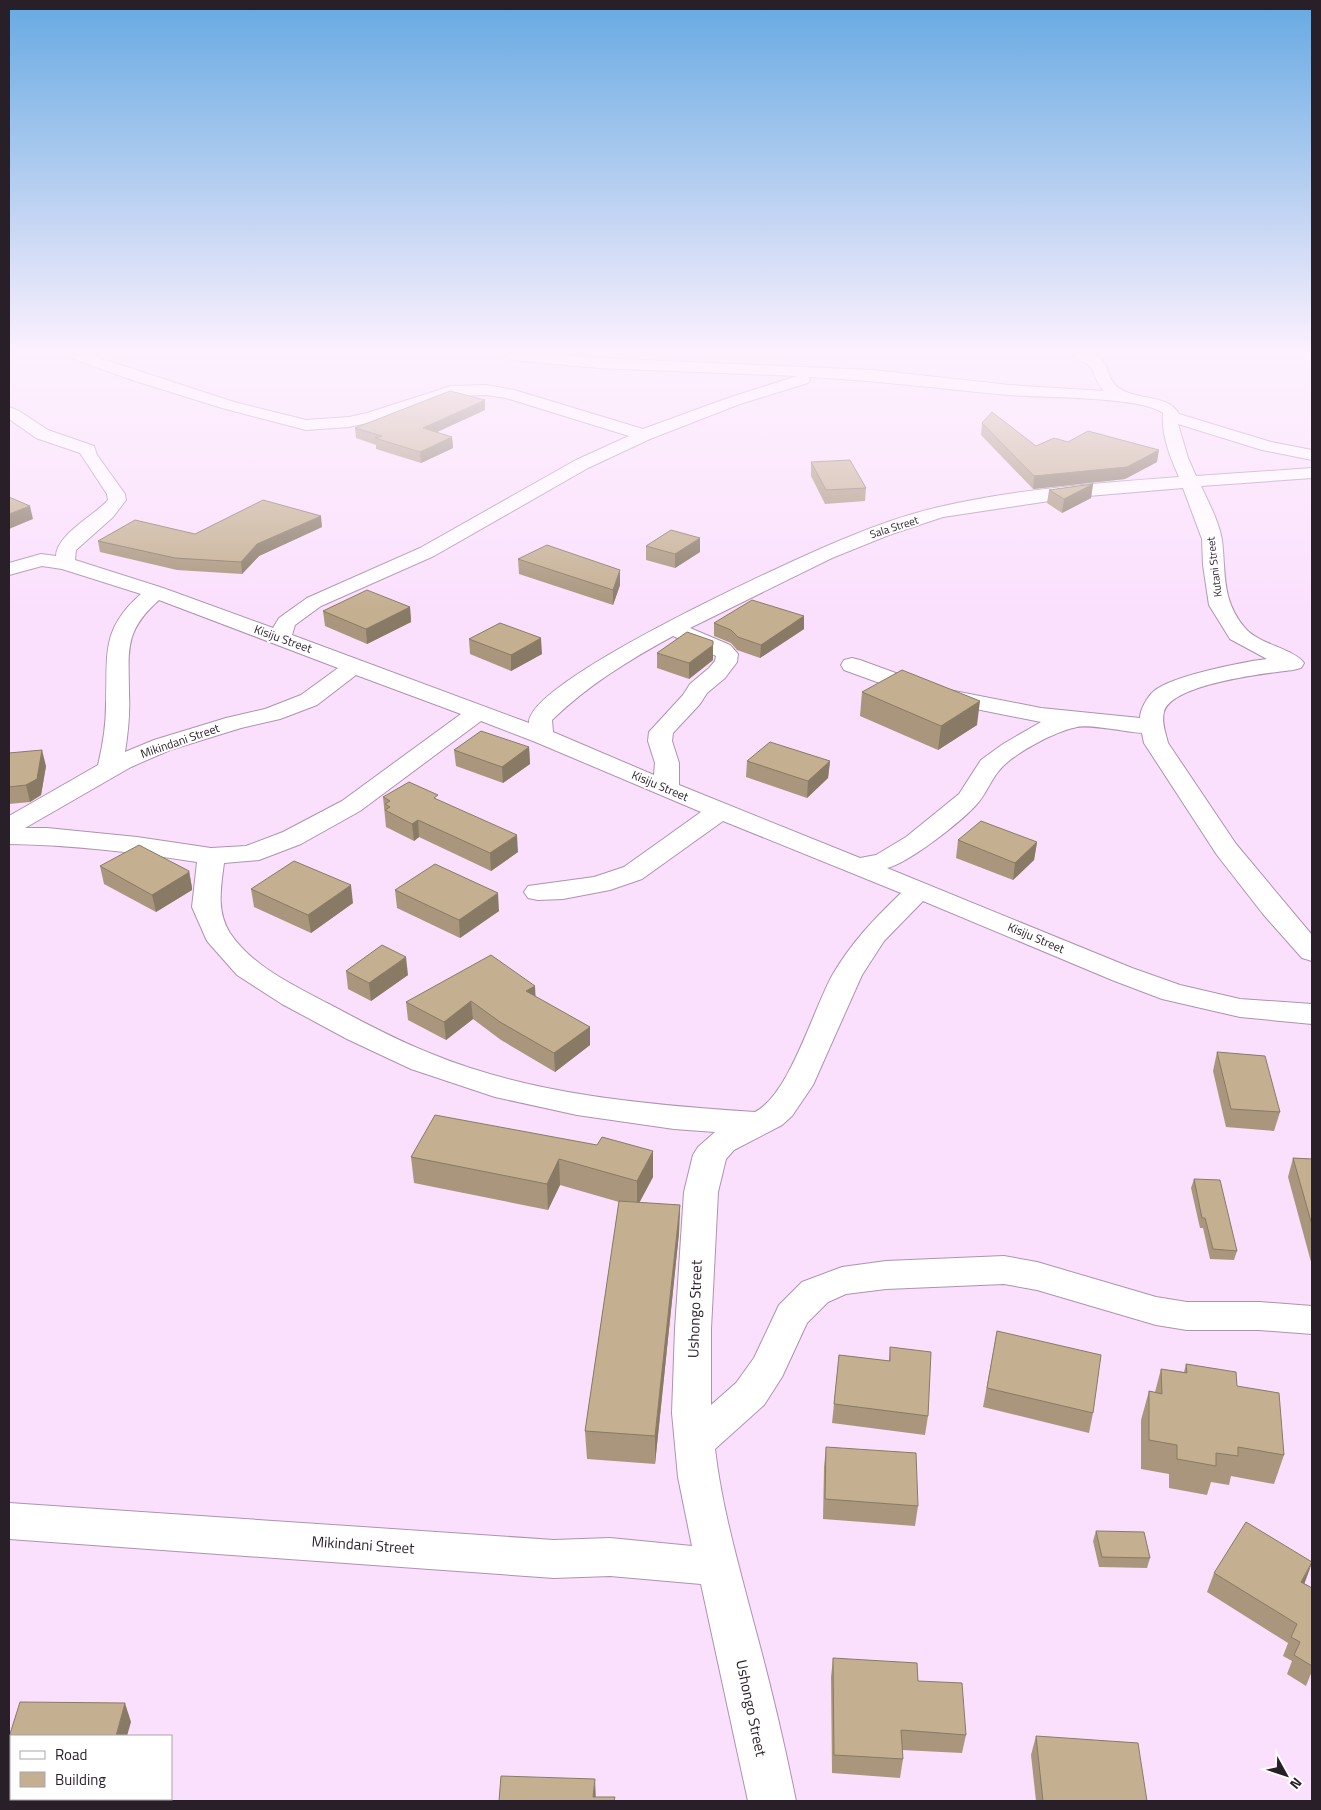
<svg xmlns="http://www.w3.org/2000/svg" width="1321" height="1810" viewBox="0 0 1321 1810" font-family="'Titillium Web',sans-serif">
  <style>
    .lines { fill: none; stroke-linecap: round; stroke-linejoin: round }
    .street-casing { stroke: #ad93ae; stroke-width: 2 }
    .street { fill: #fff; fill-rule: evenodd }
    .wall { fill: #a9967c }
    .shaded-wall { fill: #897a65 }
    .building { fill: #c4af90; stroke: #897a65 }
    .labels { text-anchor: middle; stroke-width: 4; stroke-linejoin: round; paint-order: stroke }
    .far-street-label { font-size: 11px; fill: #291f29; stroke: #fff }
    .street-label { font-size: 12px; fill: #291f29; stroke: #fff }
    .near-street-label { font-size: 15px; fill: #291f29; stroke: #fff }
  </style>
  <rect width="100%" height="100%" fill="#fbe0fd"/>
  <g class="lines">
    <defs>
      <path id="street" d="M68 355H90L234 402 306 420 349 417 367 413 451 386 486 385 514 390 643 429 728 398 797 376 599 368 514 360 509 358 506 355H560L599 358 872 370 1010 385 1104 391C1095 382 1095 372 1090 366 1085 361 1078 361 1073 355 1121 352 1097 378 1124 391 1141 400 1169 395 1179 414L1271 442 1312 450V460L1262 450 1178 424 1188 458 1196 476 1312 468V478L1201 486C1209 503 1219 522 1222 540 1226 573 1221 600 1245 628 1258 644 1294 649 1304 663L1301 668 1293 670C1267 673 1171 684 1164 712 1161 722 1166 734 1168 743L1236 844 1312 935V961L1302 958 1263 914 1217 855 1144 743 1142 733C1125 732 1091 724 1077 727 1056 731 1011 754 998 772 990 782 986 794 977 804 962 821 909 863 887 868L1132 968 1180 985 1240 999 1312 1004V1024L1240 1017 1162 999 1112 980 923 901 884 941 862 975 813 1085 792 1116 782 1125 734 1150 726 1159 718 1192 711 1329V1405L736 1383 754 1358 779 1305 802 1282 842 1267 886 1261 1004 1256 1037 1262 1156 1297 1187 1302H1259L1312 1306V1334L1259 1330H1187L1156 1325 1037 1290 1004 1284 886 1289 846 1294 828 1302 807 1323 782 1377 764 1405 715 1449C722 1509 739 1566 754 1624 770 1682 784 1742 796 1801H748L701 1584 610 1576 554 1578 9 1539V1503L554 1540 610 1538 692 1546 678 1477 672 1413 675 1329 684 1192 693 1155 698 1147 715 1132 674 1129 577 1115 495 1097 411 1069 347 1039 282 1004 237 975 207 941 192 907 197 862C134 852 72 845 9 844V816L98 765C103 745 106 724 106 704 108 655 100 630 141 594L62 569 42 566 9 575V563L41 554 56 556C57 534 94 516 108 500L107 494 80 453 36 438 9 419V407L19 411 48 430 94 446 97 455 125 494 126 500 113 517 76 550 75 560 163 588 273 628 279 618 307 598 420 548 576 460 629 436 506 398 486 395 452 396 371 422 349 427 306 430 222 408 132 380 71 358ZM808 377C875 380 942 389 1009 395 1041 398 1141 396 1163 413 1161 434 1170 457 1179 477 1099 483 1017 489 939 507 908 514 877 525 846 538 801 556 527 680 529 723L292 635 295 625 321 606 434 556 588 468 650 439 740 404 808 383 810 380ZM1183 488 1202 539 1203 565 1209 605 1230 639 1267 659C1242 662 1172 676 1154 691 1147 697 1140 710 1140 718L1041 708 934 687 860 660 852 658 844 660 841 665 844 670 921 698 1041 722 1003 744 981 760 959 794 906 837 876 855 860 858 679 785V763L672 741 673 733 700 704 707 693 725 678 737 662 738 654 730 645 690 628 832 558 889 535 943 517 1076 497ZM159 600 338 668 301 695 265 709 226 718 154 740 125 752C128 733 130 714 129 694 129 651 123 632 159 600ZM673 636 716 656 715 661 709 668 690 684 683 695 649 732 648 741 655 763 654 775 553 732 552 720C588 685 629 660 673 636ZM356 675 461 714 342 801 283 832 246 846 211 848 137 837 47 828H25L131 767 170 750 241 728 280 719 317 705ZM481 721 533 741 701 812 624 867 594 877 528 886 524 892 528 898 538 900 563 899 610 890 642 879 723 821 901 893C874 919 852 942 833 974 813 1009 790 1094 755 1112 649 1105 531 1095 432 1054 396 1040 361 1021 327 1003 293 985 252 966 230 933 216 911 221 887 224 863L259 860 301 844 360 811Z"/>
    </defs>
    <use href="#street" class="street-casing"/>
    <use href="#street" class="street"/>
  </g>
  <g class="wall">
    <polygon points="485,400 485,410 437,432 452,437 453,448 421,463 376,449 376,445 356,438 355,428"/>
    <polygon points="982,423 1036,446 1068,442 1157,462 1125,479 1033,489 981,435"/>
    <polygon points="811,462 866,488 865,501 825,504 811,476"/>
    <polygon points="1093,484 1091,498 1062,513 1047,503 1049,490"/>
    <polygon points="322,527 259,556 242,574 177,570 100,552 98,541 195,534"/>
    <polygon points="646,546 700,552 675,568 646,560"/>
    <polygon points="518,559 620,585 613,605 519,574"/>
    <polygon points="410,607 411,622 367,644 325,626 323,611"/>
    <polygon points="804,616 804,629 760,658 737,650 731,643 714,636 714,623"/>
    <polygon points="469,639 542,654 511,671 470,654"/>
    <polygon points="657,653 713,660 689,679 657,668"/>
    <polygon points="862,692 977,725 938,750 860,716"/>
    <polygon points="529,747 530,764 503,783 456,766 454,750"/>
    <polygon points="9,753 46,766 41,795 30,802 9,804"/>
    <polygon points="747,761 830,761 828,778 807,798 746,777"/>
    <polygon points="383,797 438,800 518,852 491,871 419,837 414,841 386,827"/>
    <polygon points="958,840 1037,842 1034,860 1013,880 956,858"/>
    <polygon points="100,866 189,871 192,888 192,890 156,912 104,884"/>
    <polygon points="251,889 353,903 311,933 254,907"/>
    <polygon points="395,890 499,911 460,938 397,908"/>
    <polygon points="346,971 408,975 371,1001 348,989"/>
    <polygon points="536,997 590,1027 590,1045 555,1072 501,1040 473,1019 446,1040 408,1020 406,1002"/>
    <polygon points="1217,1052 1280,1112 1274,1131 1226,1127 1213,1071"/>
    <polygon points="597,1145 653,1177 639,1203 680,1205 679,1233 655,1464 587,1459 585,1431 619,1202 560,1185 548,1210 414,1183 411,1157"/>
    <polygon points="1293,1158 1312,1159 1312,1262 1311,1262 1288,1177"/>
    <polygon points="1194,1179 1237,1251 1234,1260 1210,1259 1203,1228 1200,1228 1191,1188"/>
    <polygon points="997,1331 1093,1413 1089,1433 983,1407"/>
    <polygon points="890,1347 928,1416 925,1435 832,1423 839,1355 889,1361"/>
    <polygon points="1186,1364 1237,1386 1284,1455 1274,1484 1231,1476 1229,1485 1211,1482 1207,1495 1169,1488 1169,1474 1141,1469 1141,1420 1149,1391 1155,1392 1161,1369 1184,1372"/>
    <polygon points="826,1447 918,1506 915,1526 823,1519 824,1467"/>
    <polygon points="1096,1531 1150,1558 1147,1568 1099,1567 1093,1541"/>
    <polygon points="1214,1573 1305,1582 1304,1583 1312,1588 1312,1671 1306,1686 1287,1674 1292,1661 1283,1656 1288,1643 1207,1592"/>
    <polygon points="833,1658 918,1681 966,1735 962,1753 902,1750 903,1759 900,1778 832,1773 831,1677"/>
    <polygon points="1036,1736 1147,1801 1036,1801 1031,1755"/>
  </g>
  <g class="shaded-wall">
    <polygon points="485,400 485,410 424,438 423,428"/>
    <polygon points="452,437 453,448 421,463 420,452"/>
    <polygon points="1159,450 1157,462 1125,479 1033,489 1034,476"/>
    <polygon points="1093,484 1091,498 1062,513 1064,499"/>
    <polygon points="30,506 33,519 9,529 9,514"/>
    <polygon points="321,516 322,527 259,556 242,574 241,562 257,544"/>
    <polygon points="700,538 700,552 675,568 675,554"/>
    <polygon points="620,570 620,585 613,605 613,590"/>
    <polygon points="410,607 411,622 367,644 366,629"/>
    <polygon points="804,616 804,629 760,658 761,645"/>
    <polygon points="541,638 542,654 511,671 511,655"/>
    <polygon points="713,645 713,660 689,679 689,663"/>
    <polygon points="980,701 977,725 938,750 941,726"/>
    <polygon points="529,747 530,764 503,783 502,767"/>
    <polygon points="42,750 46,766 41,795 30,802 26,785"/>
    <polygon points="830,761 828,778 807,798 808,781"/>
    <polygon points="418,820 419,837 414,841 412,824"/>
    <polygon points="517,835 518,852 491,871 490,853"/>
    <polygon points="1037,842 1034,860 1013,880 1015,863"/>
    <polygon points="189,871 192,888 192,890 156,912 152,895"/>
    <polygon points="351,885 353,903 311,933 308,915"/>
    <polygon points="498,893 499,911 460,938 459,920"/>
    <polygon points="406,957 408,975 371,1001 369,983"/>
    <polygon points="535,986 536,1004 526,991"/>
    <polygon points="471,1001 473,1019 446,1040 444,1022"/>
    <polygon points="590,1027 590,1045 555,1072 554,1053"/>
    <polygon points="653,1151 653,1177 637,1207 637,1181"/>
    <polygon points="559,1159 560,1185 548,1210 547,1184"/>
    <polygon points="680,1205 679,1233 655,1464 655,1436"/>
    <polygon points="1312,1563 1305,1582 1294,1601 1301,1582"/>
    <polygon points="125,1703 131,1722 127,1736 116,1736"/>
    <polygon points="595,1779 596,1801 593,1797"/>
    <polygon points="99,1799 111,1799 110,1801 98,1801"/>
  </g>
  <g class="building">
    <polygon points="450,391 485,400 423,428 452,437 420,452 375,438 382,436 355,428"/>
    <polygon points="992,412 1036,446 1054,438 1068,442 1088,431 1159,450 1127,467 1034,476 982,423"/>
    <polygon points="850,460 866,488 826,490 811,462"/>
    <polygon points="1093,484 1064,499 1049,490"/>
    <polygon points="9,497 30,506 9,514"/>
    <polygon points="263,500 321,516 257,544 241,562 175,558 98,541 135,520 195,534"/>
    <polygon points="671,530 700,538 675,554 646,546"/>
    <polygon points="547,545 620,570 613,590 518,559"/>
    <polygon points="367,590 410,607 366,629 323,611"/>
    <polygon points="752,600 804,616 761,645 738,637 731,630 714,623"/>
    <polygon points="500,623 541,638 511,655 469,639"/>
    <polygon points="687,632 713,641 713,645 689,663 657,653"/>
    <polygon points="902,670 980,701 941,726 862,692"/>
    <polygon points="481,731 529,747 502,767 454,750"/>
    <polygon points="770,742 830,761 808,781 747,761"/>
    <polygon points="42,750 37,779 26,785 9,787 9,753"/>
    <polygon points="409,782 438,795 434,798 517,835 490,853 418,820 412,824 385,810 390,807 385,804 390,801 383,797"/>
    <polygon points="981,821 1037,842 1015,863 958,840"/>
    <polygon points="139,845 189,871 188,873 152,895 100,866"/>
    <polygon points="294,861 351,885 308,915 251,889"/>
    <polygon points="435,864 498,893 459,920 395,890"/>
    <polygon points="382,945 406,957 369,983 346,971"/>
    <polygon points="491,955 535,986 526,991 590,1027 554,1053 500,1022 471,1001 444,1022 406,1002"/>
    <polygon points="1217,1052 1265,1056 1280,1112 1231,1109"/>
    <polygon points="435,1115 597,1145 602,1137 653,1151 637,1181 559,1159 547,1184 411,1157"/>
    <polygon points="1293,1158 1312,1159 1312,1225"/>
    <polygon points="1194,1179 1220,1180 1237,1251 1213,1249 1205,1218 1202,1218"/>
    <polygon points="619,1201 680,1205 655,1436 585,1431"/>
    <polygon points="997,1331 1101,1355 1093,1413 987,1388"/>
    <polygon points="890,1347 931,1352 928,1416 834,1404 839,1355 890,1361"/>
    <polygon points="1186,1364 1236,1372 1237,1386 1279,1393 1284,1455 1238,1447 1238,1456 1216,1453 1216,1466 1177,1459 1177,1445 1149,1440 1149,1391 1162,1394 1161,1369 1187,1373"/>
    <polygon points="826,1447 916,1453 918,1506 825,1499"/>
    <polygon points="1246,1522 1312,1562 1301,1582 1312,1588 1312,1666 1294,1655 1300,1642 1291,1637 1297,1624 1214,1573"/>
    <polygon points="1096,1531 1144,1532 1150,1558 1102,1557"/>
    <polygon points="833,1658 917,1663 918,1681 962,1683 966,1735 901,1730 903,1759 834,1755"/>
    <polygon points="20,1702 125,1703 116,1736 11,1736 11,1799 99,1799 98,1801 9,1801 9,1737"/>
    <polygon points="1036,1736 1138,1743 1147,1801 1043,1801"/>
    <polygon points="501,1776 595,1779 593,1797 615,1797 614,1801 499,1801"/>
  </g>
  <linearGradient id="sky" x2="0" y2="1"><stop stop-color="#66a9e2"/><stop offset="0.58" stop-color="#fdf1fe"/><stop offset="1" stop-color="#fdf1fe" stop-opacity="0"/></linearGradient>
  <rect width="1321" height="608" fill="url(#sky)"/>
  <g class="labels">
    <g class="far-street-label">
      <text transform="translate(894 527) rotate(-18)" y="4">Sala Street</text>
      <text transform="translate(1214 567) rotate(-97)" y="4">Kutani Street</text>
    </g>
    <g class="street-label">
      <text transform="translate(283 639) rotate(20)" y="4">Kisiju Street</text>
      <text transform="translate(180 741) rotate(-19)" y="4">Mikindani Street</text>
      <text transform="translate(660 786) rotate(23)" y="4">Kisiju Street</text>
      <text transform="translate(1036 938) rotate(23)" y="4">Kisiju Street</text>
    </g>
    <g class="near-street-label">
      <text transform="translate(695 1309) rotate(-88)" y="5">Ushongo Street</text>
      <text transform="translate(363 1545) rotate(4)" y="5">Mikindani Street</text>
      <text transform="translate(751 1708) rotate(78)" y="5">Ushongo Street</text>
    </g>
  </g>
  <rect width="1321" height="1810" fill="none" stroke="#291f29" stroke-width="20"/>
  <rect x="10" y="1735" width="162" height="65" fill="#ffffff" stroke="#a9a5a9"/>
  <rect x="20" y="1751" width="25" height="8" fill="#ffffff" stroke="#a9a5a9"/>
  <text x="55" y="1760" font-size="15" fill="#291f29">Road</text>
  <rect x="20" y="1772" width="25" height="15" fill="#c4af90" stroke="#a9a5a9"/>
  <text x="55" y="1785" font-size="15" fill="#291f29">Building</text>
  <g transform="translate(1286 1775) rotate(130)" stroke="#ffffff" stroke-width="4" paint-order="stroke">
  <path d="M0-4L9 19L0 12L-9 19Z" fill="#291f29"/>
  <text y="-8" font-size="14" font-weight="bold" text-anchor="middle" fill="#291f29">N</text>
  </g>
</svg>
